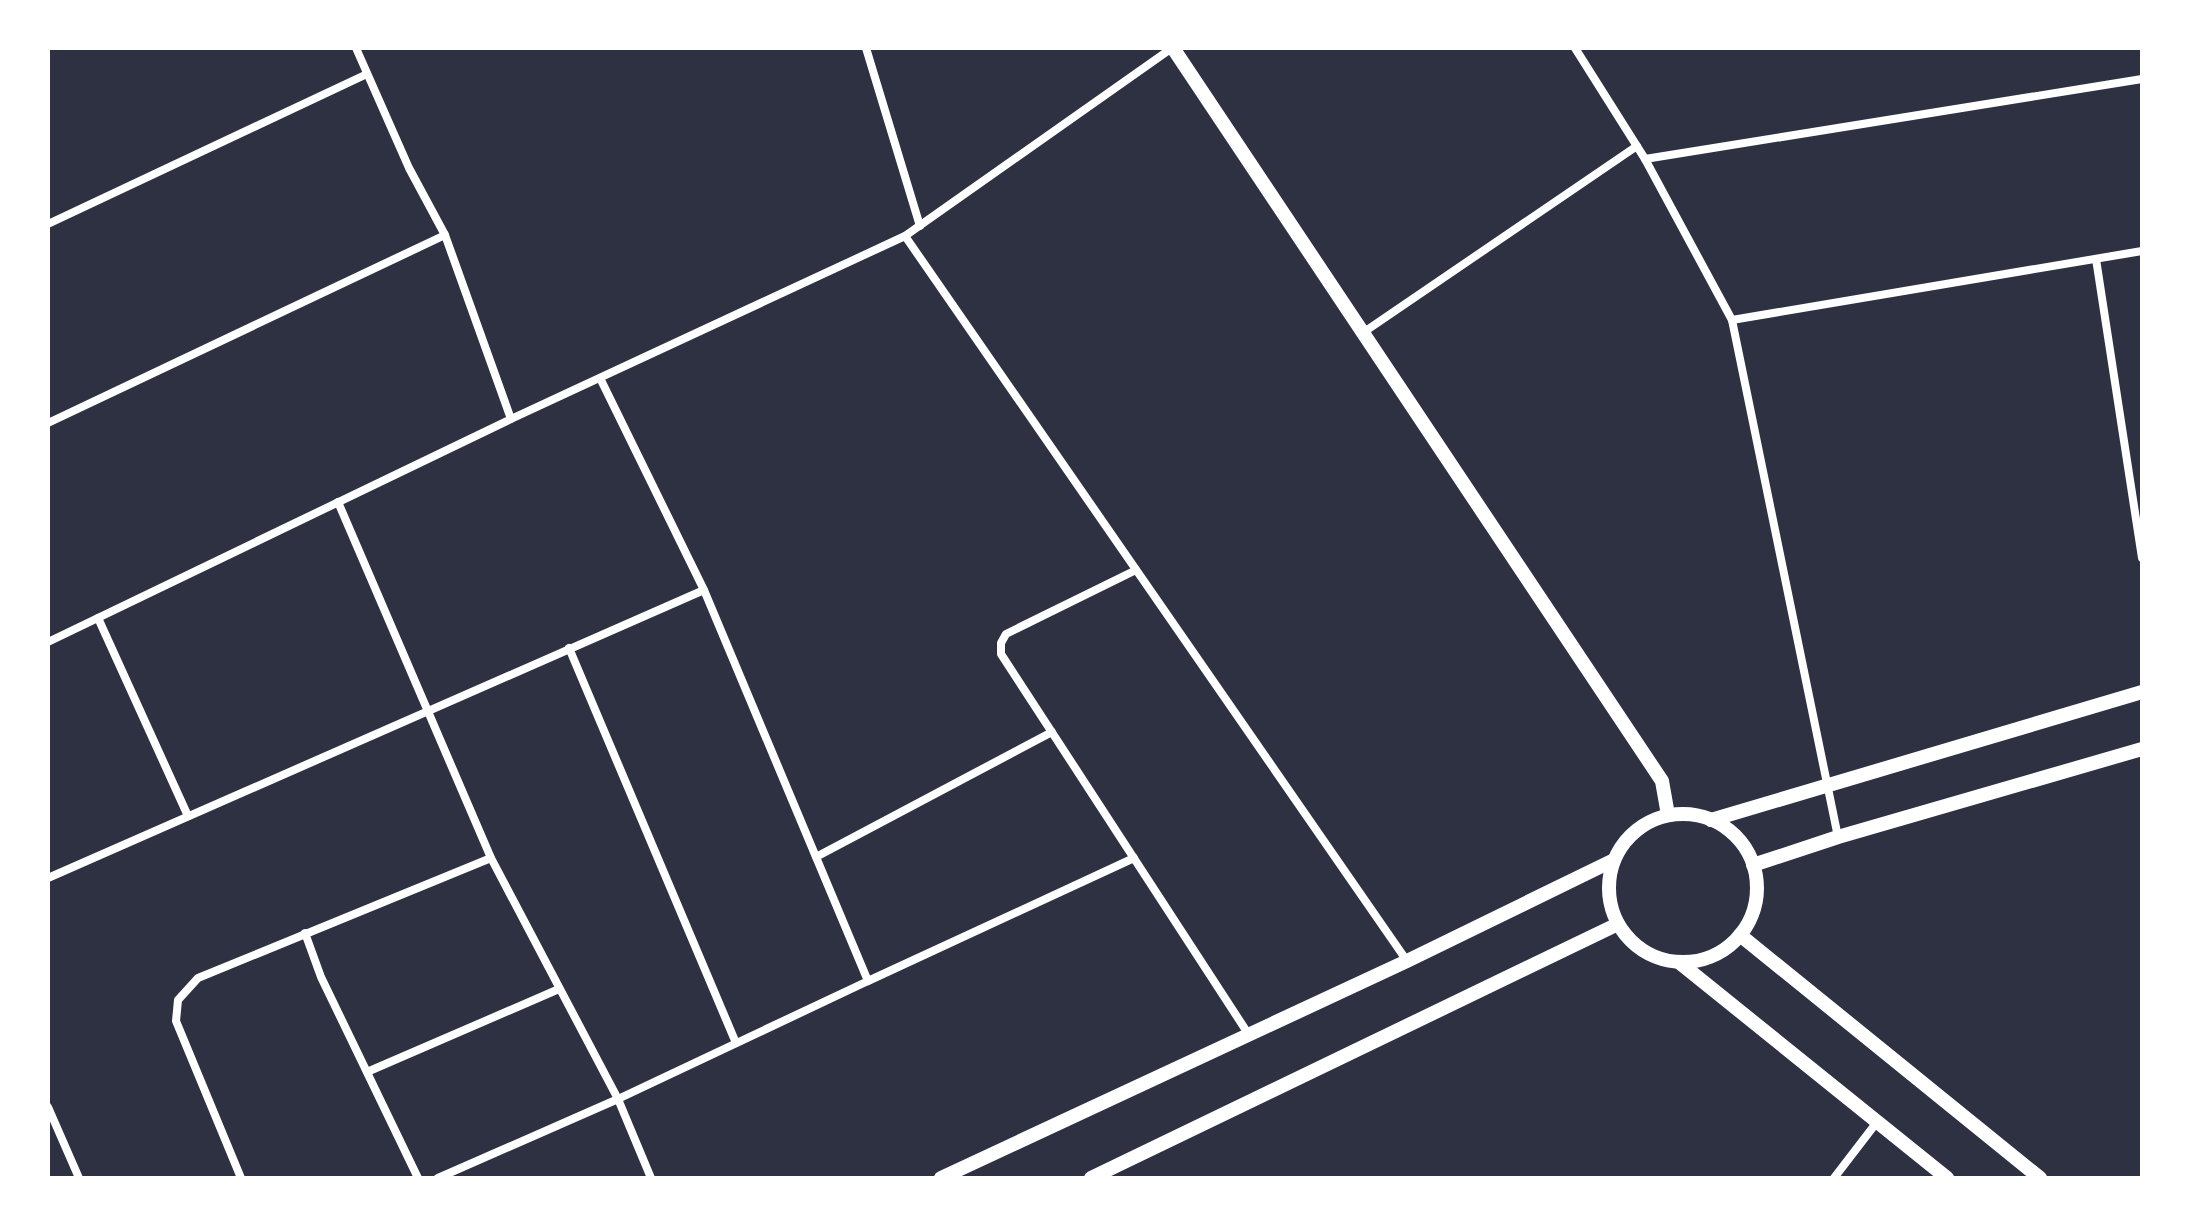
<svg xmlns="http://www.w3.org/2000/svg" width="2190" height="1226" viewBox="0 0 2190 1226" font-family="'Space Grotesk',sans-serif">
  <style>
    .lines { fill: none; stroke-linecap: round; stroke-linejoin: round }
    .minor { stroke: #fff; stroke-width: 8 }
    .tertiary { stroke: #fff; stroke-width: 14 }
  </style>
  <rect width="100%" height="100%" fill="#2d3142"/>
  <g class="lines">
    <g class="minor">
      <polyline points="356,48 409,168 445,235 511,419"/>
      <polyline points="866,48 920,226"/>
      <polyline points="1575,48 1645,159 1732,320 1838,837"/>
      <polyline points="1645,159 2142,79"/>
      <polyline points="48,224 367,74"/>
      <polyline points="905,236 1407,961"/>
      <polyline points="2096,259 2142,558"/>
      <polyline points="1732,320 2142,251"/>
      <polyline points="1364,332 1637,146"/>
      <polyline points="48,423 445,235"/>
      <polyline points="338,502 491,858 618,1099 651,1178"/>
      <polyline points="1136,570 1006,634 1001,643 1001,654 1249,1035"/>
      <polyline points="98,618 188,816"/>
      <polyline points="48,642 511,419 905,236 1172,48"/>
      <polyline points="569,648 736,1043"/>
      <polyline points="816,857 1052,732"/>
      <polyline points="48,878 704,590"/>
      <polyline points="305,933 321,977 418,1178"/>
      <polyline points="868,981 1134,858"/>
      <polyline points="367,1072 559,989"/>
      <polyline points="48,1107 79,1178"/>
      <polyline points="241,1178 176,1021 178,1000 198,978 491,858"/>
      <polyline points="438,1178 618,1099 868,981 704,590 600,378"/>
      <polyline points="1834,1178 1877,1122"/>
    </g>
    <g class="tertiary">
      <polyline points="1173,48 1662,781 1668,815"/>
      <circle cx="1683" cy="888" r="74"/>
      <polyline points="1711,820 2142,692"/>
      <polyline points="1753,865 1838,837 2142,749"/>
      <polyline points="1740,935 2040,1178"/>
      <polyline points="1680,963 1947,1178"/>
      <polyline points="941,1178 1407,961 1614,860"/>
      <polyline points="1091,1178 1618,924"/>
    </g>
  </g>
  <rect width="2190" height="1226" fill="none" stroke="#ffffff" stroke-width="100"/>
</svg>
